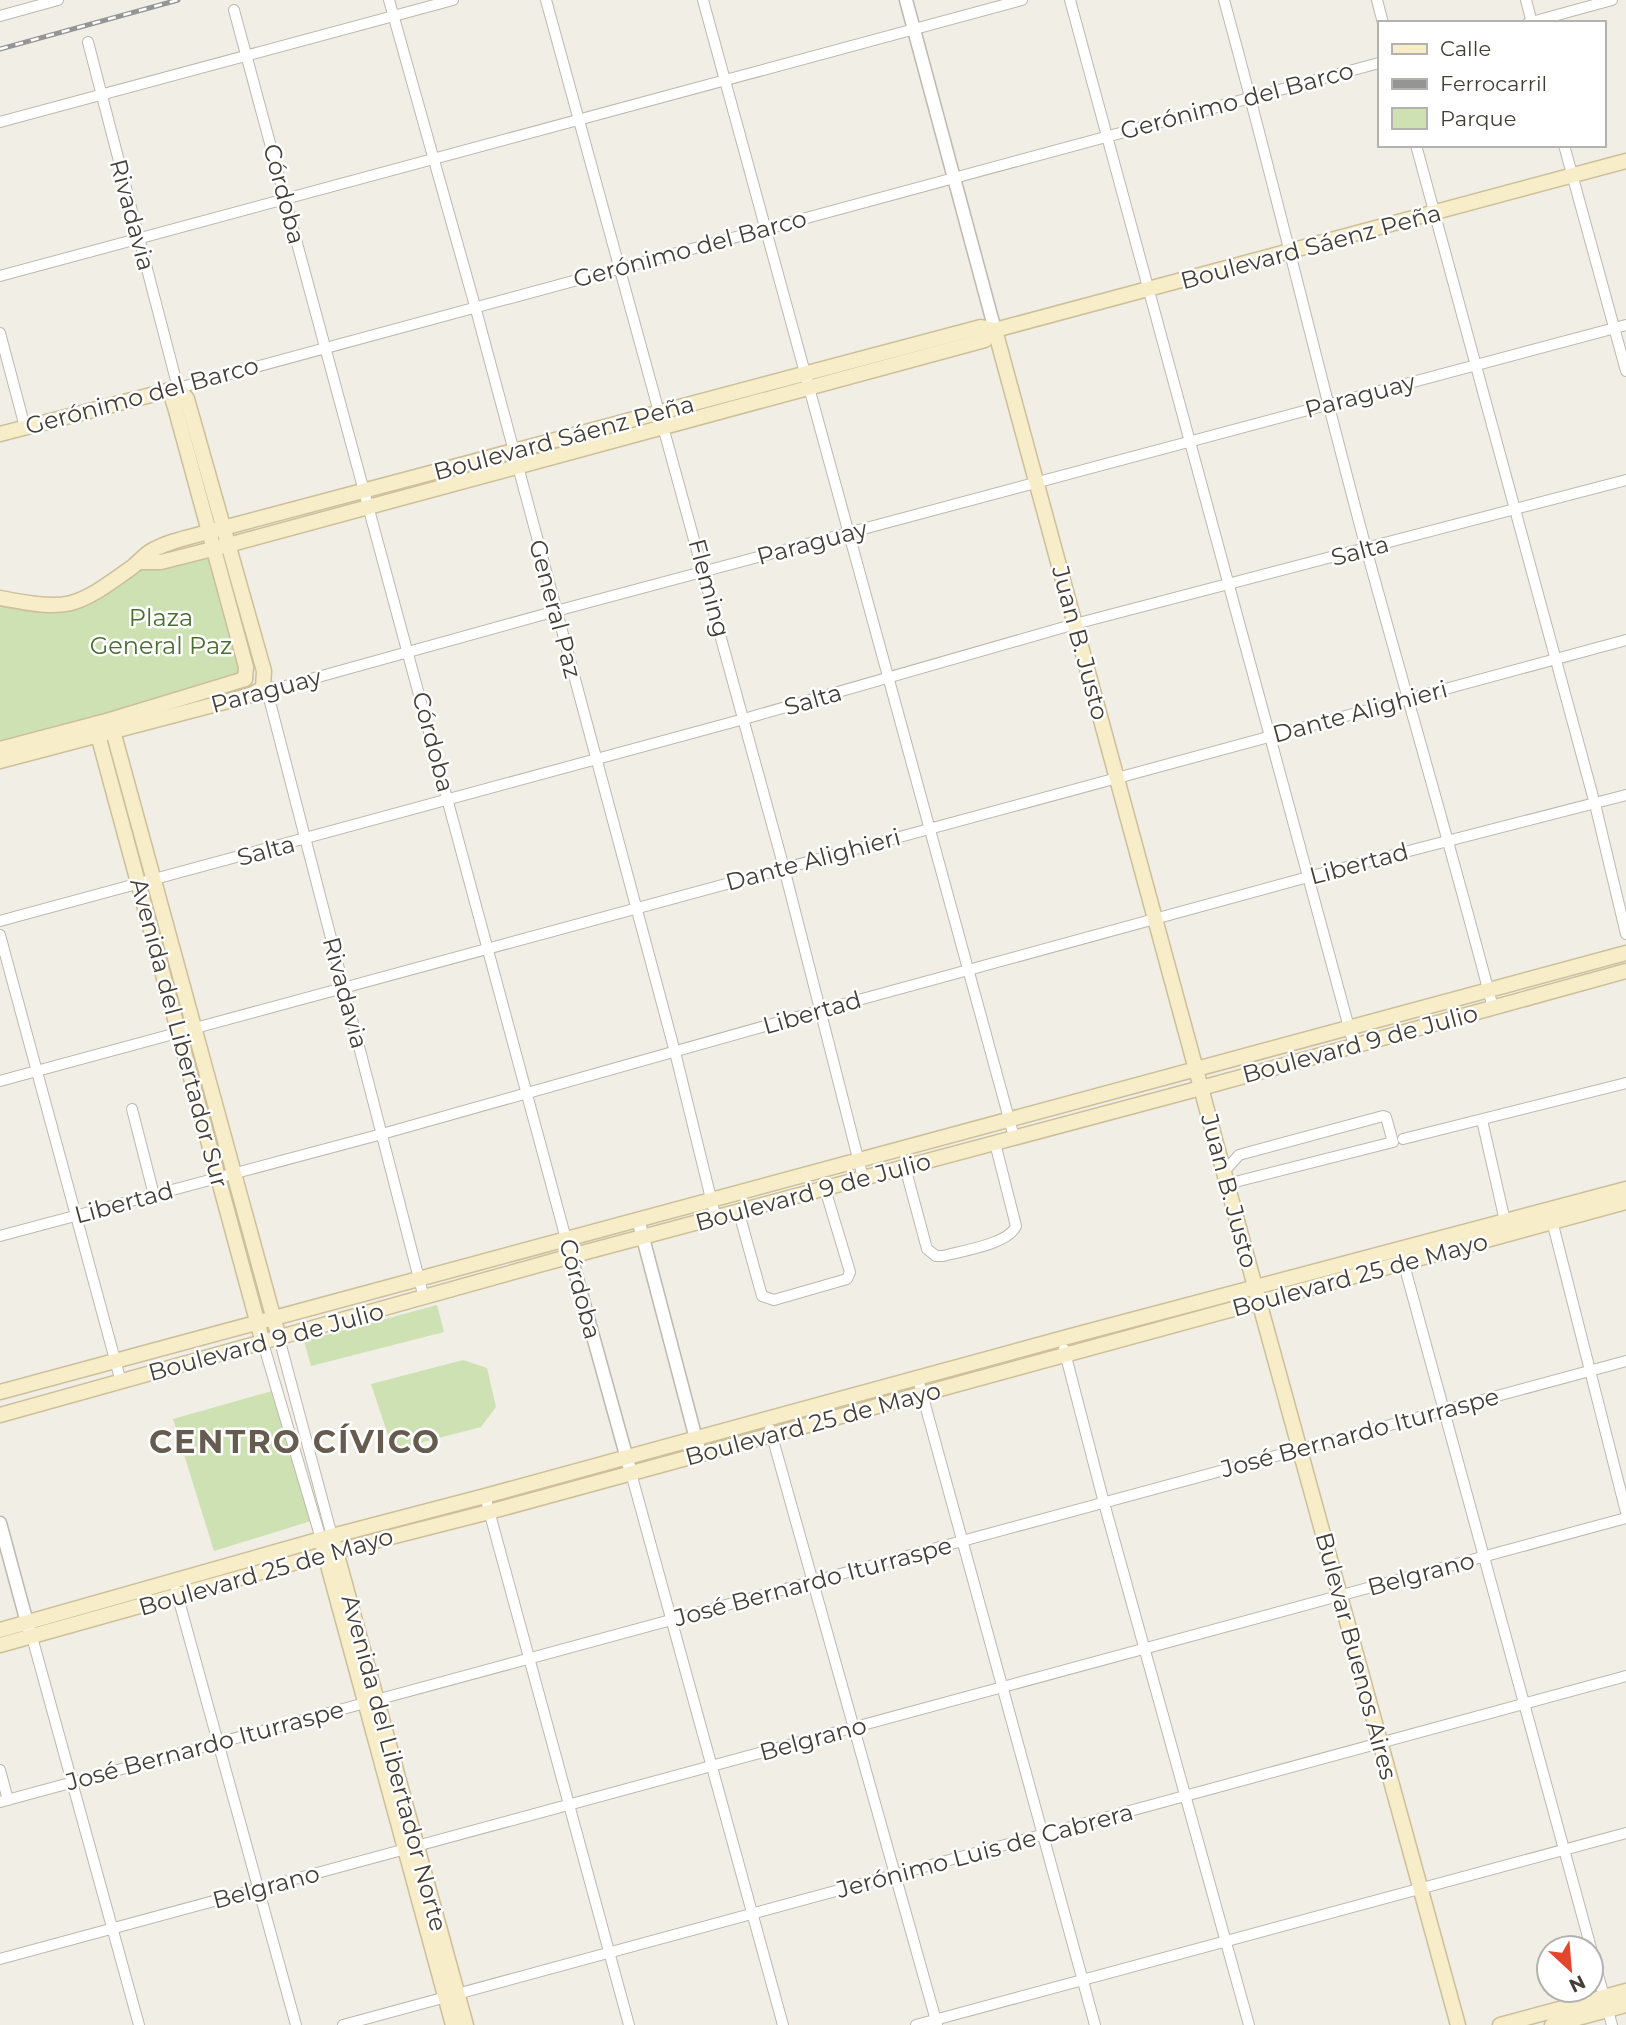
<svg xmlns="http://www.w3.org/2000/svg" width="1626" height="2025" viewBox="0 0 1626 2025" font-family="Montserrat,sans-serif">
  <style>
    .green { fill: #cde1b3 }
    .lines { fill: none; stroke-linecap: round; stroke-linejoin: round }
    .minor-casing { stroke: #beb8ad; stroke-width: 12 }
    .tertiary-casing { stroke: #beb8ad; stroke-width: 15 }
    .secondary-casing { stroke: #ccbf9a; stroke-width: 17 }
    .minor { stroke: #fff; stroke-width: 10 }
    .tertiary { stroke: #fff; stroke-width: 12 }
    .secondary { stroke: #f8edc9; stroke-width: 14 }
    .rail-casing { stroke: #959595; stroke-width: 5 }
    .rail { stroke: #fff; stroke-width: 2.5; stroke-dasharray: 8; stroke-linecap: butt }
    .labels { text-anchor: middle; stroke-width: 5; stroke-linejoin: round; paint-order: stroke }
    .street-label { font-size: 24px; fill: #433e36; stroke: #fff }
    .park-label { font-size: 24px; fill: #486e30; stroke: #fff }
    .district-label { font-size: 32px; font-weight: bold; letter-spacing: 2px; fill: #655c4f; stroke: #fff }
  </style>
  <rect width="100%" height="100%" fill="#f1eee6"/>
  <g class="green">
    <polygon points="213,548 247,675 0,749 0,605 13,601 61,606 138,562"/>
    <polygon points="437,1305 444,1332 311,1366 304,1341"/>
    <polygon points="463,1360 487,1368 496,1407 481,1427 393,1450 371,1384"/>
    <polygon points="272,1391 311,1521 214,1551 173,1419"/>
  </g>
  <g class="lines">
    <defs>
      <g id="minor">
        <polyline points="389,0 475,306 675,1052 716,1219"/>
        <polyline points="546,0 784,868 863,1178"/>
        <polyline points="703,0 1014,1137"/>
        <polyline points="1070,0 1354,1046"/>
        <path d="M1224 0C1274 182 1317 366 1366 548 1408 702 1453 854 1493 1008"/>
        <polyline points="1377,0 1383,23"/>
        <polyline points="1526,0 1532,23"/>
        <polyline points="234,10 566,1239"/>
        <polyline points="0,16 58,0"/>
        <polyline points="1528,23 1612,0"/>
        <polyline points="88,42 178,388 1379,63"/>
        <polyline points="0,122 453,0"/>
        <polyline points="1416,145 1595,804 1626,934"/>
        <polyline points="1564,145 1626,371"/>
        <polyline points="0,276 1022,0"/>
        <polyline points="0,333 25,427"/>
        <polyline points="0,921 744,719 1075,624 1626,480"/>
        <polyline points="0,935 121,1382"/>
        <polyline points="0,1081 1626,640"/>
        <polyline points="132,1109 154,1195"/>
        <polyline points="1482,1120 1505,1221"/>
        <polyline points="1403,1139 1626,1083"/>
        <path d="M905 1167 927 1249 936 1256H943C961 1251 1009 1244 1016 1226L995 1143"/>
        <polyline points="1223,1173 1239,1155 1246,1153 1383,1116 1386,1117 1393,1142 1227,1184"/>
        <polyline points="739,1213 762,1296 774,1300 847,1279 850,1272 825,1189"/>
        <polyline points="1551,1217 1626,1512"/>
        <polyline points="0,1236 382,1134 822,1010 1308,877 1626,795"/>
        <polyline points="1400,1250 1591,1948"/>
        <polyline points="424,1298 270,702 263,688 282,687 556,611 1626,325"/>
        <polyline points="279,1338 332,1536"/>
        <polyline points="263,1343 321,1539"/>
        <polyline points="1064,1349 1104,1503 1249,2025"/>
        <polyline points="918,1379 1095,2025"/>
        <polyline points="770,1429 937,2024"/>
        <polyline points="631,1473 783,2025"/>
        <polyline points="485,1496 629,2025"/>
        <polyline points="176,1590 296,2025"/>
        <polyline points="32,1637 139,2025"/>
        <polyline points="0,1770 8,1800"/>
        <polyline points="0,1802 1626,1361"/>
        <polyline points="1591,1950 1612,2025"/>
        <polyline points="0,1959 1626,1518"/>
        <polyline points="343,2025 1626,1676"/>
        <polyline points="916,2025 1626,1833"/>
      </g>
      <g id="tertiary">
        <polyline points="906,0 995,330"/>
        <polyline points="638,1219 700,1454"/>
        <polyline points="566,1239 631,1473"/>
        <polyline points="0,1523 29,1630"/>
      </g>
      <g id="secondary">
        <polyline points="995,330 1257,1294 1458,2025"/>
        <polyline points="178,388 187,399 264,671 263,688"/>
        <polyline points="178,388 173,401 175,407 246,667 245,679"/>
        <polyline points="0,434 178,388"/>
        <polyline points="138,562 161,562 228,545 985,340 995,330"/>
        <path d="M0 598C69 611 74 609 131 568 138 563 144 555 151 551 168 541 190 537 208 532L981 327 995 330 1626 161"/>
        <polyline points="110,720 279,1338"/>
        <polyline points="95,724 263,1343"/>
        <polyline points="0,749 110,720 245,679"/>
        <polyline points="0,761 251,695 263,688"/>
        <polyline points="0,1392 1626,953"/>
        <polyline points="0,1415 571,1256 1201,1088 1626,971"/>
        <polyline points="334,1544 466,2025"/>
        <polyline points="323,1547 453,2025"/>
        <polyline points="0,1630 332,1536 485,1496 1071,1336 1626,1189"/>
        <polyline points="0,1645 336,1551 489,1512 1626,1202"/>
        <polyline points="1500,2025 1626,1991"/>
        <polyline points="1552,2025 1626,2005"/>
      </g>
    </defs>
    <use href="#minor" class="minor-casing"/>
    <use href="#tertiary" class="tertiary-casing"/>
    <use href="#secondary" class="secondary-casing"/>
    <use href="#minor" class="minor"/>
    <use href="#tertiary" class="tertiary"/>
    <use href="#secondary" class="secondary"/>
    <defs>
      <polyline id="rail" points="0,49 178,0"/>
    </defs>
    <use href="#rail" class="rail-casing"/>
    <use href="#rail" class="rail"/>
  </g>
  <g class="labels">
    <g class="street-label">
      <text transform="translate(1237 101) rotate(-15)" y="8">Gerónimo del Barco</text>
      <text transform="translate(284 194) rotate(75)" y="8">Córdoba</text>
      <text transform="translate(132 215) rotate(75)" y="8">Rivadavia</text>
      <text transform="translate(1311 247) rotate(-15)" y="8">Boulevard Sáenz Peña</text>
      <text transform="translate(690 249) rotate(-15)" y="8">Gerónimo del Barco</text>
      <text transform="translate(142 396) rotate(-15)" y="8">Gerónimo del Barco</text>
      <text transform="translate(1360 396) rotate(-15)" y="8">Paraguay</text>
      <text transform="translate(564 438) rotate(-15)" y="8">Boulevard Sáenz Peña</text>
      <text transform="translate(812 543) rotate(-15)" y="8">Paraguay</text>
      <text transform="translate(1360 551) rotate(-15)" y="8">Salta</text>
      <text transform="translate(709 588) rotate(75)" y="8">Fleming</text>
      <text transform="translate(555 609) rotate(75)" y="8">General Paz</text>
      <text transform="translate(1080 643) rotate(75)" y="8">Juan B. Justo</text>
      <text transform="translate(266 691) rotate(-15)" y="8">Paraguay</text>
      <text transform="translate(813 700) rotate(-16)" y="8">Salta</text>
      <text transform="translate(1360 712) rotate(-15)" y="8">Dante Alighieri</text>
      <text transform="translate(433 742) rotate(75)" y="8">Córdoba</text>
      <text transform="translate(266 851) rotate(-15)" y="8">Salta</text>
      <text transform="translate(813 860) rotate(-15)" y="8">Dante Alighieri</text>
      <text transform="translate(1359 864) rotate(-15)" y="8">Libertad</text>
      <text transform="translate(345 993) rotate(75)" y="8">Rivadavia</text>
      <text transform="translate(812 1013) rotate(-16)" y="8">Libertad</text>
      <text transform="translate(179 1033) rotate(75)" y="8">Avenida del Libertador Sur</text>
      <text transform="translate(1360 1044) rotate(-15)" y="8">Boulevard 9 de Julio</text>
      <text transform="translate(1229 1191) rotate(75)" y="8">Juan B. Justo</text>
      <text transform="translate(813 1192) rotate(-15)" y="8">Boulevard 9 de Julio</text>
      <text transform="translate(124 1203) rotate(-15)" y="8">Libertad</text>
      <text transform="translate(1360 1275) rotate(-15)" y="8">Boulevard 25 de Mayo</text>
      <text transform="translate(580 1289) rotate(75)" y="8">Córdoba</text>
      <text transform="translate(266 1342) rotate(-15)" y="8">Boulevard 9 de Julio</text>
      <text transform="translate(813 1424) rotate(-15)" y="8">Boulevard 25 de Mayo</text>
      <text transform="translate(1360 1433) rotate(-15)" y="8">José Bernardo Iturraspe</text>
      <text transform="translate(266 1572) rotate(-16)" y="8">Boulevard 25 de Mayo</text>
      <text transform="translate(1421 1574) rotate(-15)" y="8">Belgrano</text>
      <text transform="translate(813 1582) rotate(-15)" y="8">José Bernardo Iturraspe</text>
      <text transform="translate(1356 1656) rotate(75)" y="8">Bulevar Buenos Aires</text>
      <text transform="translate(813 1739) rotate(-15)" y="8">Belgrano</text>
      <text transform="translate(205 1746) rotate(-15)" y="8">José Bernardo Iturraspe</text>
      <text transform="translate(394 1763) rotate(75)" y="8">Avenida del Libertador Norte</text>
      <text transform="translate(985 1851) rotate(-15)" y="8">Jerónimo Luis de Cabrera</text>
      <text transform="translate(266 1887) rotate(-15)" y="8">Belgrano</text>
    </g>
    <g class="park-label">
      <text x="161" y="626">Plaza<tspan x="161" dy="28">General Paz</tspan></text>
    </g>
    <g class="district-label">
      <text x="295" y="1453">CENTRO CÍVICO</text>
    </g>
  </g>
  <rect x="1378" y="21" width="228" height="126" fill="#ffffff" stroke="#b4b2af" stroke-width="2"/>
  <rect x="1392" y="44" width="35" height="10" fill="#f8edc9" stroke="#b4b2af" stroke-width="2"/>
  <text x="1440" y="56" font-size="21" fill="#433e36">Calle</text>
  <rect x="1392" y="79" width="35" height="10" fill="#959595" stroke="#b4b2af" stroke-width="2"/>
  <text x="1440" y="91" font-size="21" fill="#433e36">Ferrocarril</text>
  <rect x="1392" y="108" width="35" height="21" fill="#cde1b3" stroke="#b4b2af" stroke-width="2"/>
  <text x="1440" y="126" font-size="21" fill="#433e36">Parque</text>
  <g transform="translate(1570 1969) rotate(154)"><circle r="33" fill="#ffffff" stroke="#b4b2af" stroke-width="2"/>
  <path d="M0-5L12 26L0 18L-12 26Z" fill="#e2472d"/>
  <text y="-10" font-size="19" font-weight="bold" text-anchor="middle" fill="#433e36">N</text>
  </g>
</svg>
